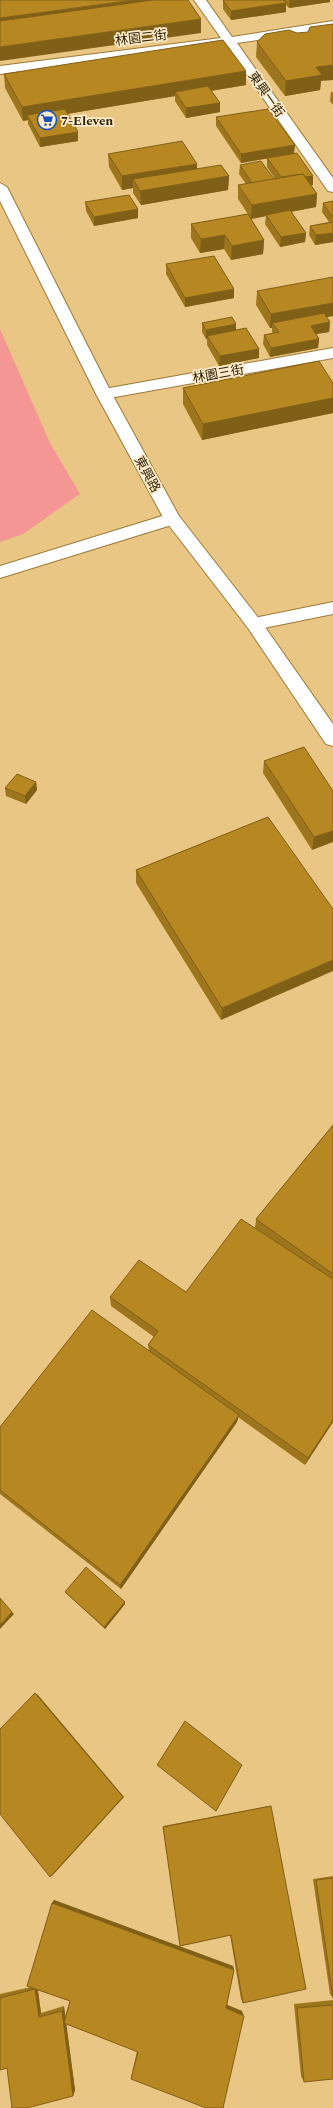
<svg xmlns="http://www.w3.org/2000/svg" width="333" height="2108" viewBox="0 0 333 2108" font-family="Spectral,'Noto Sans TC',serif">
  <style>
    .green { fill: #f49693 }
    .lines { fill: none; stroke-linecap: round; stroke-linejoin: round }
    .street-casing { stroke: #9b7938; stroke-width: 2 }
    .secondary-casing { stroke: #9b7938; stroke-width: 2 }
    .street { fill: #fff; fill-rule: evenodd }
    .secondary { fill: #fff; fill-rule: evenodd }
    .wall { fill: #9d751c; fill-rule: evenodd }
    .shaded-wall { fill: #805f17 }
    .building { fill: #b78821; stroke: #805f17 }
    .labels { text-anchor: middle; stroke-width: 3.5; stroke-linejoin: round; paint-order: stroke }
    .far-street-label { font-size: 13px; fill: #2c1e03; stroke: #fceac9 }
    .far-poi-label { font-size: 13px; font-weight: bold; fill: #2c1e03; stroke: #fceac9; text-anchor: start }
  </style>
  <rect width="100%" height="100%" fill="#eac684"/>
  <polygon class="green" points="0,329 50,443 80,494 23,534 0,542"/>
  <g class="lines">
    <defs>
      <g id="street">
        <polygon points="194,0 206,0 232,37 333,21 333,29 237,43 333,178 333,192 328,191 226,45 0,74 0,66 221,38"/>
        <polygon points="333,348 333,358 104,399 99,397 96,394 99,391 104,389"/>
        <polygon points="172,513 178,515 180,519 178,523 0,578 0,566"/>
        <polygon points="333,602 333,614 254,630 248,628 245,624 248,620 254,618"/>
      </g>
      <polygon id="secondary" points="0,183 7,187 112,394 179,516 260,620 333,724 333,746 326,744 248,628 164,519 96,394 0,201"/>
    </defs>
    <use href="#street" class="street-casing"/>
    <use href="#secondary" class="secondary-casing"/>
    <use href="#street" class="street"/>
    <use href="#secondary" class="secondary"/>
  </g>
  <g class="wall">
    <polygon points="223,0 330,0 330,2 289,8 286,5 286,12 231,20 223,9"/>
    <polygon points="257,42 321,81 320,90 285,96 256,57"/>
    <polygon points="4,74 246,85 211,91 220,103 220,112 186,118 175,101 175,96 67,114 78,141 40,147 28,124 28,120 23,121 5,88"/>
    <polygon points="331,92 333,92 333,105 330,101"/>
    <polygon points="216,117 294,154 313,176 313,185 311,185 317,194 316,207 291,212 306,233 305,242 280,247 265,224 266,216 251,219 264,240 263,254 231,260 224,249 200,253 191,238 191,224 248,214 238,199 238,185 246,184 239,174 240,165 274,179 275,179 267,167 267,158 241,163 216,126"/>
    <polygon points="108,154 197,169 229,176 228,190 141,205 133,193 133,188 122,190 109,167"/>
    <polygon points="333,201 333,242 315,245 309,235 310,226 329,222 322,212 323,203"/>
    <polygon points="85,202 138,209 138,218 94,226 86,211"/>
    <polygon points="166,264 234,298 185,307 166,274"/>
    <polygon points="257,291 326,317 330,322 329,332 316,334 319,339 318,348 270,357 263,344 264,335 273,333 272,332 272,328 270,328 256,305"/>
    <polygon points="202,323 236,330 259,349 259,358 219,366 207,345 207,339 206,339 202,332"/>
    <polygon points="333,383 333,413 202,440 183,404 183,388"/>
    <polygon points="264,761 333,791 312,850 263,773"/>
    <polygon points="36,782 37,790 26,804 6,796 5,788"/>
    <polygon points="268,817 221,1020 136,883 136,870"/>
    <polygon points="333,1125 333,1422 305,1465 238,1417 237,1422 121,1589 0,1494 0,1427 149,1351 148,1345 154,1337 111,1306 110,1297 186,1292 255,1228 256,1219"/>
    <polygon points="65,1592 125,1604 105,1629 67,1594"/>
    <polygon points="269,1806 271,1806 243,2003 241,1999 230,1935 180,1946 163,1826"/>
    <polygon points="333,1876 333,1998 330,1994 313,1879"/>
    <path d="M54 1900 233 1966 234 1970 227 2005 242 2011 131 2079 132 2073 137 2051 66 2024 75 2090 73 2096 7 2068 0 2070V1994L31 1987 52 1903ZM38 1990 70 2001 65 2017 64 2006 41 2013Z"/>
    <polygon points="333,2000 333,2079 304,2082 301,2076 294,2004"/>
  </g>
  <g class="shaded-wall">
    <polygon points="135,0 188,0 0,32 0,18"/>
    <polygon points="290,0 330,0 330,2 289,8"/>
    <polygon points="286,3 286,12 231,20 231,11"/>
    <polygon points="201,19 201,33 0,61 0,47"/>
    <polygon points="333,65 333,80 321,81 320,90 285,96 286,81 316,67"/>
    <polygon points="246,71 246,85 178,96 175,92 175,96 30,120 27,115 28,120 23,121 22,107"/>
    <polygon points="220,103 220,112 186,118 186,108"/>
    <polygon points="78,132 78,141 40,147 40,138"/>
    <polygon points="295,145 294,154 241,163 241,154"/>
    <polygon points="197,164 197,177 133,179 133,188 122,190 122,176"/>
    <polygon points="229,176 228,190 141,205 140,191"/>
    <polygon points="313,176 313,185 283,190 283,181"/>
    <polygon points="317,194 316,207 267,216 266,215 266,216 251,219 252,205"/>
    <polygon points="138,209 138,218 94,226 94,217"/>
    <polygon points="306,233 305,242 280,247 281,237"/>
    <polygon points="333,233 333,242 315,245 316,235"/>
    <polygon points="225,235 224,249 200,253 201,239"/>
    <polygon points="264,240 263,254 231,260 232,246"/>
    <polygon points="234,289 234,298 185,307 185,298"/>
    <polygon points="333,303 333,316 275,327 272,323 272,328 270,328 271,314"/>
    <polygon points="330,322 329,332 310,335 311,326"/>
    <polygon points="236,324 236,334 207,336 207,339 206,339 206,330"/>
    <polygon points="319,339 318,348 270,357 271,348"/>
    <polygon points="259,349 259,358 219,366 220,356"/>
    <polygon points="333,398 333,413 202,440 203,424"/>
    <polygon points="36,782 37,790 26,804 25,796"/>
    <polygon points="333,831 333,842 312,850 314,837"/>
    <polygon points="333,960 333,971 221,1020 222,1008"/>
    <polygon points="239,1415 237,1422 121,1589 120,1585"/>
    <polygon points="333,1420 333,1422 305,1465 308,1458"/>
    <polygon points="125,1602 125,1604 105,1629 104,1627"/>
    <polygon points="12,1612 14,1614 0,1629 0,1625"/>
    <polygon points="35,1693 38,1695 124,1797 52,1876 50,1877"/>
    <polygon points="54,1900 233,1966 234,1970 52,1903"/>
    <polygon points="37,1985 41,2013 39,2017 35,1989"/>
    <polygon points="225,2004 242,2011 244,2016 226,2008"/>
    <polygon points="64,2006 75,2090 73,2096 62,2011"/>
  </g>
  <g class="building">
    <polygon points="0,0 135,0 0,18"/>
    <polygon points="153,0 188,0 201,19 0,47 0,21"/>
    <polygon points="223,0 284,0 286,3 231,11"/>
    <polygon points="333,24 333,65 316,67 322,75 286,81 257,42 265,34 289,30 297,33 308,32 310,27"/>
    <polygon points="223,40 246,71 22,107 4,74"/>
    <polygon points="208,86 220,103 186,108 175,92"/>
    <polygon points="65,109 78,132 40,138 27,115"/>
    <polygon points="268,109 295,145 241,154 216,117"/>
    <polygon points="182,141 197,164 122,176 108,154"/>
    <polygon points="297,153 313,176 305,177 303,174 281,177 267,158"/>
    <polygon points="261,161 274,179 252,183 240,165"/>
    <polygon points="221,165 229,176 140,191 133,179"/>
    <polygon points="303,174 317,194 252,205 238,185"/>
    <polygon points="129,195 138,209 94,217 85,202"/>
    <polygon points="333,201 333,218 323,203"/>
    <polygon points="290,210 306,233 281,237 266,215"/>
    <polygon points="248,214 264,240 232,246 225,235 201,239 191,224"/>
    <polygon points="333,222 333,233 316,235 310,226"/>
    <polygon points="214,256 234,289 185,298 166,264"/>
    <polygon points="333,277 333,303 271,314 257,291"/>
    <polygon points="324,313 330,322 311,326 319,339 271,348 264,335 279,332 272,323"/>
    <polygon points="232,317 236,324 206,330 202,323"/>
    <polygon points="246,328 259,349 220,356 207,336"/>
    <polygon points="319,361 333,383 333,398 203,424 183,388"/>
    <polygon points="304,747 333,791 333,831 314,837 264,761"/>
    <polygon points="17,774 36,782 25,796 5,788"/>
    <polygon points="268,817 333,909 333,960 222,1008 136,870"/>
    <polygon points="333,1125 333,1274 256,1219"/>
    <polygon points="241,1219 333,1279 333,1420 308,1458 148,1345 158,1331 110,1297 139,1260 186,1292"/>
    <polygon points="92,1310 239,1415 120,1585 0,1490 0,1427"/>
    <polygon points="86,1567 125,1602 104,1627 65,1592"/>
    <polygon points="0,1598 12,1612 0,1625"/>
    <polygon points="35,1693 123,1797 50,1877 0,1814 0,1729"/>
    <polygon points="185,1721 242,1765 216,1811 157,1765"/>
    <polygon points="271,1806 306,1989 243,2003 231,1935 180,1946 163,1827"/>
    <polygon points="333,1878 333,1998 316,1880"/>
    <polygon points="52,1903 234,1970 226,2008 244,2016 223,2108 206,2108 131,2079 138,2052 64,2023 70,2001 27,1986"/>
    <polygon points="35,1989 39,2017 62,2011 73,2096 27,2108 12,2108 7,2068 0,2070 0,1998"/>
    <polygon points="333,2005 333,2079 304,2082 297,2008"/>
  </g>
  <defs>
    <symbol id="supermarket-ring" viewBox="-11 -11 22 22"><circle r="9.5" fill="#fceac9" stroke="#1850bc" stroke-width="1.5"/><path d="M-6-5.5h2.5l.6 2H6L4.5 2H-2.5L-4.4-4H-6ZM-1.5 3.2a1.3 1.3 0 1 0 .1 0ZM3 3.2a1.3 1.3 0 1 0 .1 0Z" fill="#1850bc"/></symbol>
  </defs>
  <g fill-rule="evenodd">
    <use href="#supermarket-ring" x="36" y="109" width="22" height="22"/>
  </g>
  <g class="labels">
    <g class="far-street-label">
      <text transform="translate(141 37) rotate(-7)" y="5">林園二街</text>
      <text transform="translate(267 94) rotate(55)" y="5">東興一街</text>
      <text transform="translate(218 373) rotate(-10)" y="5">林園三街</text>
      <text transform="translate(148 474) rotate(61)" y="5">東興路</text>
    </g>
    <g class="far-poi-label">
      <text x="61" y="125">7-Eleven</text>
    </g>
  </g>
</svg>
